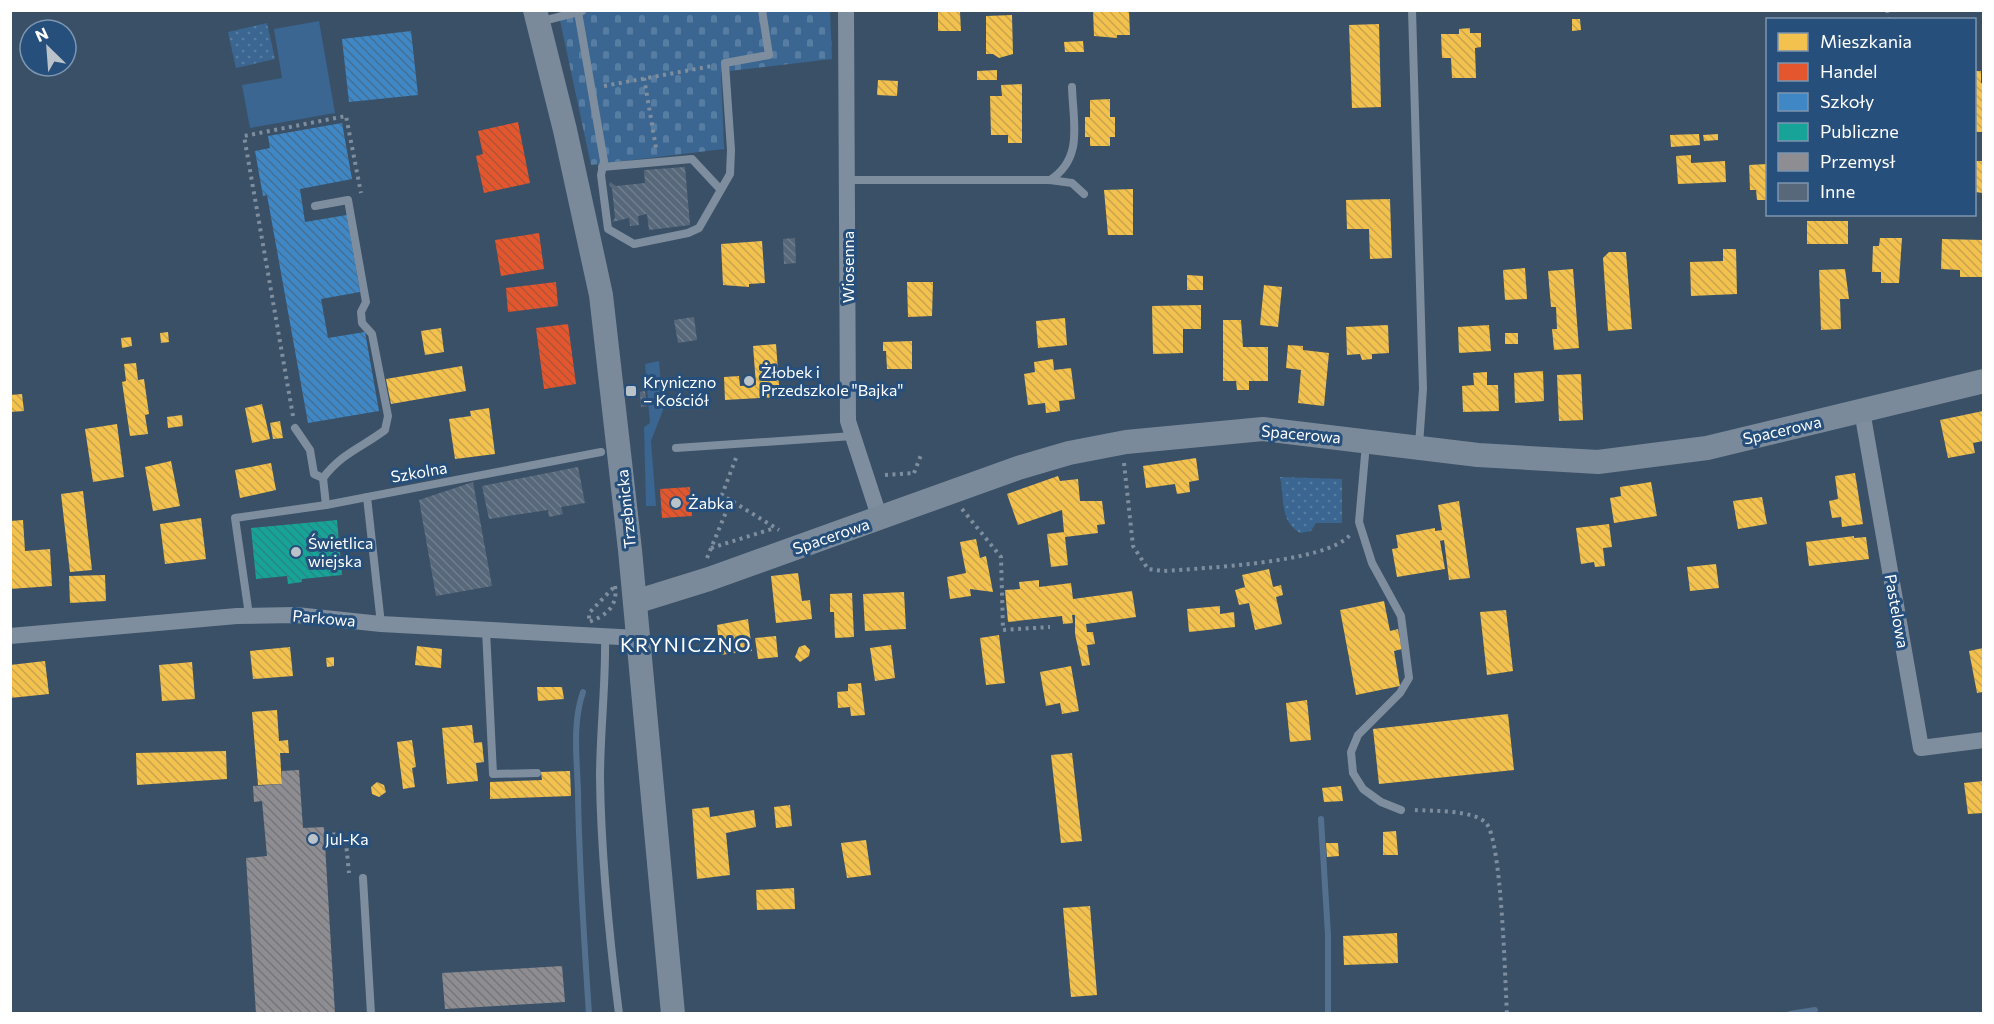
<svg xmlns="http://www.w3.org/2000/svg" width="1994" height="1024" viewBox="0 0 1994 1024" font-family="Commissioner,sans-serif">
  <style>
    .grass { fill: #3a6691 }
    .cemetery { fill: url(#cemetery-stones) }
    .park { fill: url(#park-dots) }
    .homes { fill: url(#homes-back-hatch) }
    .shops { fill: url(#shops-back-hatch) }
    .schools { fill: url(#schools-back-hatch) }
    .public { fill: url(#public-back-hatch) }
    .industry { fill: url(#industry-back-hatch) }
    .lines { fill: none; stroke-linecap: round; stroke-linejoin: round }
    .stream { stroke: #53718f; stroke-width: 6 }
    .building { fill: url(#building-back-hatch) }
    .path { stroke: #7e8e9e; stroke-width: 4; stroke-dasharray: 3 4.5; stroke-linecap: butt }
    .lane { stroke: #7e8e9e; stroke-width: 8 }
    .street { stroke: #7e8e9e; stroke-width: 16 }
    .secondary { stroke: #7a8a9a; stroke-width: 24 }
    .poi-dot { fill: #bac2ca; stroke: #264f7b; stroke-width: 2 }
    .labels { text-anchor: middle; stroke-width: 6; stroke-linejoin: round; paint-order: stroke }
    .street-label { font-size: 16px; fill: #fff; stroke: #264f7b }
    .poi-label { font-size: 16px; fill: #fff; stroke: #264f7b; text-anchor: start }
    .quarter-label { font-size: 20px; letter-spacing: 1.5px; fill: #fff; stroke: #264f7b }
  </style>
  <defs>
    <pattern id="cemetery-stones" width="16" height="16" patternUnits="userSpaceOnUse" patternTransform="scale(1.5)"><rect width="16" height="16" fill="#3a6691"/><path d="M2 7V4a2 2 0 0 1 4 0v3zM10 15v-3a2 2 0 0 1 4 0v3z" fill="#587da2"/></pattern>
    <pattern id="park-dots" width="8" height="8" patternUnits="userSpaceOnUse" patternTransform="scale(1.5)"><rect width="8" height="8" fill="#3a6691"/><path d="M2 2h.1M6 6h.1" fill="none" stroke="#587da2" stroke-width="1.8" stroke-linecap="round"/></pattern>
    <pattern id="homes-back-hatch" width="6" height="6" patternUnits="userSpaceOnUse" patternTransform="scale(1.5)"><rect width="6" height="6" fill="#f2c14e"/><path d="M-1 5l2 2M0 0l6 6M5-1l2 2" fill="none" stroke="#c8a44e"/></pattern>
    <pattern id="shops-back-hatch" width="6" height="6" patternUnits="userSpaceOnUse" patternTransform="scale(1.5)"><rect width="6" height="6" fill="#e4572e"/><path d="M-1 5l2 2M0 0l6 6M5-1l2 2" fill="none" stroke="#af5338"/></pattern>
    <pattern id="schools-back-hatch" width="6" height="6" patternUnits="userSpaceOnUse" patternTransform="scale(1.5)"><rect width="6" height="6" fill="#3f88c5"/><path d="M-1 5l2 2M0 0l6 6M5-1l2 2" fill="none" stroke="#447095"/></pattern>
    <pattern id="public-back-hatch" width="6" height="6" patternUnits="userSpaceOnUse" patternTransform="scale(1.5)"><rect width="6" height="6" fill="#17a398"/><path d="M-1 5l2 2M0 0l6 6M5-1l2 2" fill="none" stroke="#278981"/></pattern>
    <pattern id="industry-back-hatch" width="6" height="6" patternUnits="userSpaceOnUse" patternTransform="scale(1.5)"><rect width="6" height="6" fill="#8d8d92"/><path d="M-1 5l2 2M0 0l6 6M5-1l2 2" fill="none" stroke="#76767a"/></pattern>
    <pattern id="building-back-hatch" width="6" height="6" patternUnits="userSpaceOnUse" patternTransform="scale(1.5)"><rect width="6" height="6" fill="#57687b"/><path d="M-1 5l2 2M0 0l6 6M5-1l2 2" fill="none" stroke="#707f8f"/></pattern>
  </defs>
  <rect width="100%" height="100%" fill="#3a5067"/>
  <g class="grass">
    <polygon points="319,21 335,113 250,128 242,85 282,78 274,29"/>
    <polygon points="659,361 663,410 651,441 656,506 646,506 644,427 650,423 645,364"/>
  </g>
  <polygon class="cemetery" points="558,11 830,11 832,59 721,72 724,149 591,165"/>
  <g class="park">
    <polygon points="267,23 275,59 236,68 228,32"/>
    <path d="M1280 477 1342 479V523H1316L1311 531 1300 533C1279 520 1285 499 1280 477Z"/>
  </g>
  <g class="homes">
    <polygon points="1093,10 1129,10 1130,35 1117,35 1117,38 1094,36"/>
    <polygon points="938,12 960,12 961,31 938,31"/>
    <polygon points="1012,15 1013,54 999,58 993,54 986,54 986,16"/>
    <polygon points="1572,19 1580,19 1581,30 1572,31"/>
    <polygon points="1379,24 1381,107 1352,108 1349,25"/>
    <polygon points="1470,28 1470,33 1481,33 1481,47 1475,48 1476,78 1452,78 1451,58 1442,58 1441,34 1459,34 1459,29"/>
    <polygon points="1083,41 1084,52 1065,52 1064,42"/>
    <polygon points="997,70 997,80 977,80 977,71"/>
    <polygon points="1974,71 1981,71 1981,83 1983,83 1983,132 1974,132"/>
    <polygon points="878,80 898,81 897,96 877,95"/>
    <polygon points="1022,84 1022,143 1008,143 1008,135 991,135 990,96 1002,96 1001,85"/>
    <polygon points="1110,99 1110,117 1115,117 1115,137 1110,137 1110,146 1090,146 1090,137 1085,137 1085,117 1090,117 1090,100"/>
    <polygon points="1699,134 1700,145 1671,147 1670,135"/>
    <polygon points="1718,134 1718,140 1704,141 1703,135"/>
    <polygon points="1691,155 1691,163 1725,161 1726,182 1678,184 1676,156"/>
    <polygon points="1976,161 1983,161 1983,193 1975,192"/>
    <polygon points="1767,164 1767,200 1757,200 1756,190 1750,190 1749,165"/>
    <polygon points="1133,189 1133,235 1108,235 1104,190"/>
    <polygon points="1390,199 1392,258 1370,259 1369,229 1347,229 1346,200"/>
    <rect x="1807" y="221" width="41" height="23"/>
    <polygon points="1880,238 1902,238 1899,283 1881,283 1881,272 1872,272 1873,246 1879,246"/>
    <polygon points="1942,239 1983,240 1983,277 1960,277 1960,270 1941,269"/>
    <polygon points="762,241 765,283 749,284 749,287 723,285 721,244"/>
    <polygon points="1723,249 1736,249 1737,294 1691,296 1690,262 1723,261"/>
    <polygon points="1609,252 1626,252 1632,329 1608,331 1603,258"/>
    <polygon points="1525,268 1527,299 1505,300 1503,270"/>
    <polygon points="1573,269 1579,348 1554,350 1552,329 1557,329 1556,307 1551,307 1548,271"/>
    <polygon points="1845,269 1849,299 1840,299 1841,329 1821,330 1819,270"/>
    <polygon points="1187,275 1203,276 1203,290 1187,290"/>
    <polygon points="907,282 933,282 932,316 908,317"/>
    <polygon points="1264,285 1282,287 1278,327 1260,325"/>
    <polygon points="1201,305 1201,329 1183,329 1183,353 1153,354 1152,306"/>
    <polygon points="1065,318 1067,345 1038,348 1036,321"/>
    <polygon points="1223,320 1241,320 1243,347 1268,347 1268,381 1249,381 1249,390 1237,390 1236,381 1223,381"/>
    <polygon points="1388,325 1389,353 1372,354 1372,359 1362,360 1360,354 1347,355 1346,327"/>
    <polygon points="1489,325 1491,351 1459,353 1458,327"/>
    <polygon points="441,328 444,352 425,355 421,331"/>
    <polygon points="168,332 169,342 161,343 160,333"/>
    <rect x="1505" y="333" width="13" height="11"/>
    <polygon points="131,337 132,346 122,348 121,338"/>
    <polygon points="912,341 912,369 887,369 886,351 883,351 883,342"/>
    <polygon points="776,344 780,397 725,400 724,377 739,376 740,386 756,385 753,346"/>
    <polygon points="1288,345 1303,346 1303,350 1329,353 1324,406 1298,403 1301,370 1286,368"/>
    <polygon points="1053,359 1054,370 1071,368 1075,399 1059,401 1060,411 1046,413 1045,403 1028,405 1024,374 1035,372 1034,362"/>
    <polygon points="136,363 138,380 144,379 149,414 145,415 148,434 130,436 122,382 126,381 124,364"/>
    <polygon points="462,366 466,391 391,404 386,379"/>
    <polygon points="1543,371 1544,401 1515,403 1514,373"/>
    <polygon points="1487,372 1487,385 1498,385 1499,411 1463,412 1462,386 1474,385 1473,373"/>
    <polygon points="1581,374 1583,420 1559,421 1557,375"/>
    <polygon points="22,394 24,411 10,412 10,395"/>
    <polygon points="262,404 270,439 252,443 245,408"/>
    <polygon points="489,408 495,454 455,459 449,419 471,416 470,411"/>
    <polygon points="1983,411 1983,441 1973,443 1975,453 1948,458 1940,420"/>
    <polygon points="182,415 183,426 168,428 167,417"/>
    <polygon points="280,421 283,438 273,439 270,423"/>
    <polygon points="117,424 124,477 93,482 85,429"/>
    <polygon points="1196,458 1199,480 1189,482 1190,492 1177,494 1175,484 1146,488 1143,466"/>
    <polygon points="171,461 180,506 153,511 145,467"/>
    <polygon points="271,463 276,490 240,498 235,470"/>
    <polygon points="1855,473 1863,524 1842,527 1841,517 1832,518 1829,501 1838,499 1835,476"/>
    <polygon points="1058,476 1060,481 1078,479 1080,501 1102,501 1105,524 1097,525 1098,533 1065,537 1068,565 1051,567 1047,534 1064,532 1062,510 1018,525 1007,494"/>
    <polygon points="1651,482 1657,516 1614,523 1610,498 1621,496 1620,487"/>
    <polygon points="83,491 92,570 70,572 61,494"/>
    <polygon points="1762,497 1767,524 1738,529 1733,501"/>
    <polygon points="1459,501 1470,578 1449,580 1444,540 1440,541 1445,569 1397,577 1392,549 1398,548 1396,535 1435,528 1435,531 1442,530 1438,505"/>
    <polygon points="201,518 206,559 165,564 160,524"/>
    <polygon points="23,520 25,551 50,549 52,586 10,589 10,521"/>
    <polygon points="1609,524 1612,547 1603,548 1605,566 1595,567 1594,562 1581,564 1576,528"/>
    <polygon points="1854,536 1854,538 1866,537 1869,559 1809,566 1806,542"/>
    <polygon points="976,539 980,558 986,556 993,592 970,589 971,596 950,599 947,577 966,573 960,542"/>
    <polygon points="1716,564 1719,588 1690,591 1687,567"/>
    <polygon points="1269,569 1273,587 1281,585 1283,595 1276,597 1282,624 1255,630 1249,603 1239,605 1235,590 1245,587 1242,575"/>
    <polygon points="798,573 802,601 810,600 812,619 776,623 771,576"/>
    <polygon points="105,575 106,601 70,603 69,576"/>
    <polygon points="1039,580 1039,587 1071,583 1073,599 1132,591 1136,617 1086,624 1087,632 1093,632 1095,644 1087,645 1090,665 1082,666 1075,634 1075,615 1072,615 1073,623 1063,624 1062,616 1008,622 1005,590 1020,589 1019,582"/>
    <polygon points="904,592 906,629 865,631 863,594"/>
    <polygon points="852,593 854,637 835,638 834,612 830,612 830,594"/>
    <polygon points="1384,601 1390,631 1398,629 1402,649 1394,651 1400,686 1356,695 1340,610"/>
    <polygon points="1220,606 1220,614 1234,612 1235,627 1189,632 1187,609"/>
    <polygon points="1506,610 1513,671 1487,675 1480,612"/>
    <polygon points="748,619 752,651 720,655 717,625"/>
    <polygon points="999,635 1005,683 986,685 980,638"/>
    <polygon points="776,636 778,657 758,659 755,638"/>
    <polygon points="805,645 810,650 809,656 800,662 795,657 799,647"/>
    <polygon points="891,645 895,678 875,681 870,648"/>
    <polygon points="417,646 442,649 441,668 415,665"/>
    <polygon points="290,647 293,676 253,679 250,651"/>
    <polygon points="1983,648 1983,692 1977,693 1969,651"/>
    <polygon points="334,657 334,666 327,667 326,658"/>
    <polygon points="45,661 49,694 10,698 10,665"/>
    <polygon points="192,662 195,699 162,701 159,665"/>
    <polygon points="1071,666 1079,711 1062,714 1060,703 1046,706 1040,672"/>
    <polygon points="861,683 865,715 851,716 850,707 838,708 837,692 848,691 848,684"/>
    <polygon points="537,687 562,687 564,699 538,701"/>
    <polygon points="1307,700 1311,740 1290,742 1286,703"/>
    <polygon points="277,710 279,741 288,740 289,753 280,753 282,784 258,785 252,712"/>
    <polygon points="1508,714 1514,770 1379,784 1373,729"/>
    <polygon points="472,725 474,743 482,742 484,762 476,763 478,781 447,784 442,728"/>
    <polygon points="412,740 416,767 412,768 415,787 403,789 397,742"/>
    <polygon points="226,751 227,779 137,785 136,753"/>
    <polygon points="1072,753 1082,841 1061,843 1051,755"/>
    <polygon points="568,771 570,771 571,796 490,799 490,782 542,780 541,772"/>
    <polygon points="1983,781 1983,813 1968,814 1964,783"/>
    <polygon points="377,782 384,785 386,792 379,797 372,794 371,787"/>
    <polygon points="1341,786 1343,801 1324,802 1322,788"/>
    <polygon points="790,805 792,826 776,828 774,807"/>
    <polygon points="709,807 710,817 754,810 756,827 726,833 730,875 697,879 692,809"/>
    <polygon points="1396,831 1398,855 1383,855 1383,832"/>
    <polygon points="866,840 871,875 847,878 841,843"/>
    <polygon points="1326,843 1338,843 1339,856 1327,857"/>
    <polygon points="794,888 795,909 757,910 756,890"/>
    <polygon points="1090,906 1097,995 1071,997 1063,908"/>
    <polygon points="1397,933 1398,963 1344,965 1343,936"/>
  </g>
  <g class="shops">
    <polygon points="518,122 530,183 484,193 476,156 483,154 478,131"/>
    <polygon points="539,233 544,269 501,276 495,240"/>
    <polygon points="556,282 558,306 508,312 506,288"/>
    <polygon points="568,324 576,384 544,389 536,328"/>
    <polygon points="690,487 692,516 662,518 660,489"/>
  </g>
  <g class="schools">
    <polygon points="411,31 418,95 349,102 342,39"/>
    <polygon points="342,123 352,179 300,189 305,222 347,215 360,292 321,299 328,338 365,332 379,411 308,423 267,195 263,196 255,151 270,148 268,136"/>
  </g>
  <polygon class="public" points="337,520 342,575 302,579 302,582 288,584 287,576 256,579 251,528"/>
  <g class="industry">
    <polygon points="299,770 303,828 324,827 335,1014 256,1014 246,858 267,856 262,801 254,802 253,786 282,784 282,771"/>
    <polygon points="562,966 565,1002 445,1009 442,973"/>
  </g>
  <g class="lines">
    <g class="stream">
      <path d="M583 692C572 724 577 759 578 793 579 866 584 940 589 1014"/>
      <polyline points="1321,819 1328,935 1328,1014"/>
      <polyline points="1790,1014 1815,1010"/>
    </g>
  </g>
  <g class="building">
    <polygon points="685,167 690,225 649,230 647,214 638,216 639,225 630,226 629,218 612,222 615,218 612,188 609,185 610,182 616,186 645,183 644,170"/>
    <polygon points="795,238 796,263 784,264 783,239"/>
    <polygon points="694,317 697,340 678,343 674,320"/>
    <polygon points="645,391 647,406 641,407 640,392"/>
    <polygon points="578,467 585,503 561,507 563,514 549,517 548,510 489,519 482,486"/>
    <polygon points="473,482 492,586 436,596 419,500"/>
  </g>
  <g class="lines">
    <g class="path">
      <polyline points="1887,10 1889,20"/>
      <polyline points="644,78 656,148"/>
      <polyline points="604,86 712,66"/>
      <polyline points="293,416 244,136 346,116 361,193"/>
      <polyline points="736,458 722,495 779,530"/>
      <path d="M1124 463 1133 546 1148 569 1163 571C1203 568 1326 563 1350 535"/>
      <polyline points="914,473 921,455"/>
      <polyline points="885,475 914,473"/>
      <polyline points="962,509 1001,557 1003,630 1050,627"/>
      <polyline points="711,548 775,528"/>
      <polyline points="707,558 731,500"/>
      <path d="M615 586C618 606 607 615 589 622V613Z"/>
      <path d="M1415 810C1432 811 1474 810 1486 823 1502 840 1505 983 1507 1014"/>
      <polyline points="325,835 337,834 346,843 349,873"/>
    </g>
    <g class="lane">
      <polyline points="1412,10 1423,389 1419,445"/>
      <polyline points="578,12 604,161 601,175 608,229 634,244 688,233 699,228 730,174 731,150 725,63 769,55 762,10"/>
      <polyline points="539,22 582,11"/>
      <polyline points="602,167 692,159 720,189"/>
      <polyline points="847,180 1050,180 1072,183 1084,194"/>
      <path d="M1050 180C1084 158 1073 123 1072 87"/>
      <path d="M315 206 348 200 366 302 361 312 362 323 372 334 388 416 385 430C361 448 342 453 323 478L326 505"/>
      <polyline points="295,428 310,450 314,474 323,478"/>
      <polyline points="1366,444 1359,522 1372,563 1401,616 1409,678 1400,693 1358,735 1351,752 1353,773 1363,789 1381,802 1401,810"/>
      <polyline points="676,448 853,436"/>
      <polyline points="367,497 381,624"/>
      <polyline points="249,615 235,518 326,505 601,452"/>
      <polyline points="486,630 493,774 537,773"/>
      <path d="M605 637C606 684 600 731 600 778 601 857 609 935 619 1014"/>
      <polyline points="363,878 371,1014"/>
    </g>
    <g class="street">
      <polyline points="846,10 848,421 880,519"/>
      <polyline points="1862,411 1921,748 1984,740"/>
      <polyline points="10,636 237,616 296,615 381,624 638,638"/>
    </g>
    <g class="secondary">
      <polyline points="535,10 565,130 601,295 630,550 673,1014"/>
      <polyline points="635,602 709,579 1018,468 1069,453 1126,442 1263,429 1478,455 1598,462 1707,448 1984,381"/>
    </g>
  </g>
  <g class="poi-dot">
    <circle cx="749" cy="381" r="6"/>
    <rect x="625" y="385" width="12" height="12" rx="3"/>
    <circle cx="676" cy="503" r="6"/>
    <circle cx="296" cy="552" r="6"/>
    <circle cx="313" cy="839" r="6"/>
  </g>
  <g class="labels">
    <g class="street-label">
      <text transform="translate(848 267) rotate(-90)" y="6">Wiosenna</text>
      <text transform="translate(1782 430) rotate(-13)" y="6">Spacerowa</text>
      <text transform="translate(1301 434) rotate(5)" y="6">Spacerowa</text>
      <text transform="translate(419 472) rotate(-10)" y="6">Szkolna</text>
      <text transform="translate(626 509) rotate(-96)" y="6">Trzebnicka</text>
      <text transform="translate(831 536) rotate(-19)" y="6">Spacerowa</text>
      <text transform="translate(1897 611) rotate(80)" y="6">Pastelowa</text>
      <text transform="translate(324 618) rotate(5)" y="6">Parkowa</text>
    </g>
    <g class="poi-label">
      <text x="761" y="378">Żłobek i<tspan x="761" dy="18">Przedszkole "Bajka"</tspan></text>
      <text x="643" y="388">Kryniczno<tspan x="643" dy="18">– Kościół</tspan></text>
      <text x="688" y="509">Żabka</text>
      <text x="308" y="549">Świetlica<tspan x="308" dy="18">wiejska</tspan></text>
      <text x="325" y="845">Jul-Ka</text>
    </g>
    <g class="quarter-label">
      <text x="686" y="652">KRYNICZNO</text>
    </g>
  </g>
  <rect width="1994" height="1024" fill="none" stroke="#ffffff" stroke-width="24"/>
  <rect x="1766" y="18" width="210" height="198" fill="#264f7b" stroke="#7d95b0" stroke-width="1.5"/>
  <rect x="1778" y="33" width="30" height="18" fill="#f2c14e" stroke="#7d95b0" stroke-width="1.5"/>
  <text x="1820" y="48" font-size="18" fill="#ffffff">Mieszkania</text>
  <rect x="1778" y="63" width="30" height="18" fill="#e4572e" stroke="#7d95b0" stroke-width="1.5"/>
  <text x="1820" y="78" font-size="18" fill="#ffffff">Handel</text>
  <rect x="1778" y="93" width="30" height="18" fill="#3f88c5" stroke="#7d95b0" stroke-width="1.5"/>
  <text x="1820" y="108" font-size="18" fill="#ffffff">Szkoły</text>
  <rect x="1778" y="123" width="30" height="18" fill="#17a398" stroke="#7d95b0" stroke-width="1.5"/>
  <text x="1820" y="138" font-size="18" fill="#ffffff">Publiczne</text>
  <rect x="1778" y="153" width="30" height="18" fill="#8d8d92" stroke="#7d95b0" stroke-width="1.5"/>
  <text x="1820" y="168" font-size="18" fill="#ffffff">Przemysł</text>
  <rect x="1778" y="183" width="30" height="18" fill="#57687b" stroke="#7d95b0" stroke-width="1.5"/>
  <text x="1820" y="198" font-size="18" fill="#ffffff">Inne</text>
  <g transform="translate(48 48) rotate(335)"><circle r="28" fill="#264f7b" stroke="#7d95b0" stroke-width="1.5"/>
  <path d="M0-4.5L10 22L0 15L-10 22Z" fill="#bac2ca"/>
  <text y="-9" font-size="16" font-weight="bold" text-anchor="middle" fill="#ffffff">N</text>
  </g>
</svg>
